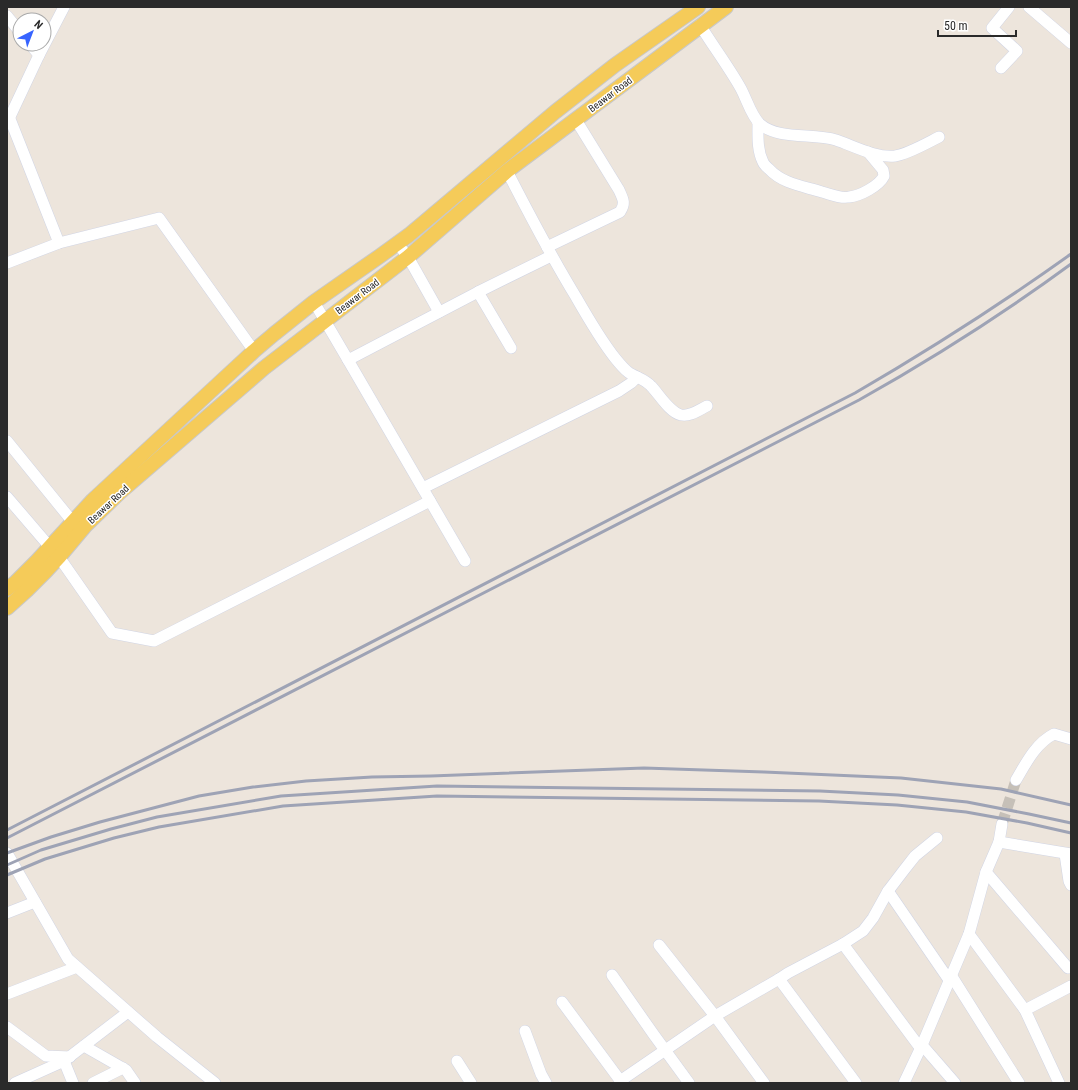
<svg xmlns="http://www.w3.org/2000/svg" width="1078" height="1090" viewBox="0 0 1078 1090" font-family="'Roboto Condensed',sans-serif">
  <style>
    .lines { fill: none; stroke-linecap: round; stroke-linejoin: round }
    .minor-tunnel { stroke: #c6c0b8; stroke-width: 11; stroke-dasharray: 11 5.5; stroke-linecap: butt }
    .minor-casing { stroke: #d1d5e4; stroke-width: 12 }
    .major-casing { stroke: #c8c8c8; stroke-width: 16 }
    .minor { stroke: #fff; stroke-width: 11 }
    .major { stroke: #f5cb59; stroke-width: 14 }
    .rail { stroke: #9ea3b5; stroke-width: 3 }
    .labels { text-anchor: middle; stroke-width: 3; stroke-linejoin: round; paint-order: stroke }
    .street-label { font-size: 10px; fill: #2a2a2a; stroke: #fff }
  </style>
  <rect width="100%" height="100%" fill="#ede5dc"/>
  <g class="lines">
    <polyline class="minor-tunnel" points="1002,824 1016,780"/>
    <defs>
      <g id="minor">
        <polyline points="1029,7 1071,43"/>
        <polyline points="7,16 20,32"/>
        <path d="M700 25C713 46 728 66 740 87 746 97 751 116 760 124 778 140 813 133 836 140 854 146 875 158 895 156 908 154 927 143 939 137"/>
        <polyline points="30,44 39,55"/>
        <polyline points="1001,68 1017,51 992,28 1009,7"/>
        <polyline points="10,119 59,243"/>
        <polyline points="7,123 39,55 64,7"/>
        <path d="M758 123C758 136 757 150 763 162 764 165 767 167 769 169 783 184 803 186 822 192 830 194 840 199 849 197 860 196 879 186 884 176L883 170 868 152"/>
        <path d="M507 171C529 214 551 256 576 297 588 318 600 339 615 358 619 363 623 368 628 372 635 377 645 379 651 386 659 394 669 412 681 415 690 417 699 410 707 406"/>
        <polyline points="398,244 408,257 439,312"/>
        <path d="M547 247 620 212C626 203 623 199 619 190L576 120"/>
        <polyline points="7,263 59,243 159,218 254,351"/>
        <polyline points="478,292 511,348"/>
        <polyline points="314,302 348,360 478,292 551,256"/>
        <polyline points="348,360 465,561"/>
        <polyline points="7,441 72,521"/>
        <polyline points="423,488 619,391 631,383 637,377"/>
        <polyline points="7,497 49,546"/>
        <polyline points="59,557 112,633 154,641 430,501"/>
        <path d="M1016 780C1026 763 1036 743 1054 734L1071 739"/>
        <polyline points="999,842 1002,824"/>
        <polyline points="7,853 68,959 157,1037 215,1083"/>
        <polyline points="1065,854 1069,881 1071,885"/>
        <polyline points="986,872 1068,968"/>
        <polyline points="888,891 949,980"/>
        <polyline points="7,913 35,902"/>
        <polyline points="969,934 1025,1010 1059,1083"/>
        <polyline points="843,944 921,1049"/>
        <polyline points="659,945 715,1016 764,1083"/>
        <polyline points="612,975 654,1035 689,1083"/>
        <polyline points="951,975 1019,1083"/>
        <polyline points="779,979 856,1083"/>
        <polyline points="7,994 77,967"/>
        <polyline points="562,1002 622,1083"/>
        <polyline points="1025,1010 1071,986"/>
        <polyline points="7,1027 46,1056 70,1057"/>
        <polyline points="525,1031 541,1074 546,1083"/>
        <polyline points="922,1045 955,1083"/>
        <polyline points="84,1046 126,1070 135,1083"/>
        <polyline points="64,1061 73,1083"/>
        <polyline points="457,1061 471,1083"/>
        <polyline points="620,1081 715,1016 779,979 788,973 843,944 863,931 873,918 888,891 904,870 915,856 937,838"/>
        <polyline points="15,1083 64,1061 128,1012"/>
        <polyline points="93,1083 123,1068"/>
        <polyline points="904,1083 922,1045 969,934 986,872 999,842 1071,854"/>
      </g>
      <g id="major">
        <polyline points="7,589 16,582 37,561 93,500 254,351 274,334 314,302 380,256 409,235 555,112 615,65 698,7"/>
        <polyline points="7,608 27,590 46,571 59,557 85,526 119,493 264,368 408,257 507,171 726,7"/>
      </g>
    </defs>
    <use href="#minor" class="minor-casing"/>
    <use href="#major" class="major-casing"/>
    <use href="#minor" class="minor"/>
    <use href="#major" class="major"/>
    <g class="rail">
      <path d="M7 830 855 393C929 350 1001 304 1071 254"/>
      <path d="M7 838 859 400C932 359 1003 314 1071 264"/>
      <polyline points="7,853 51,837 100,822 199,796 253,787 306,781 372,777 431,776 644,768 764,772 901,778 1001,789 1071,805"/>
      <polyline points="7,865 41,850 111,829 157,817 281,796 437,786 820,791 898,795 967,802 1029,814 1071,823"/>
      <polyline points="7,875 45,859 114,838 159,827 283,806 437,796 819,801 897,805 966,812 1027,823 1071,833"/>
    </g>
  </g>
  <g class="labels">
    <g class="street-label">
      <text transform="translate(610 94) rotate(-37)" y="4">Beawar Road</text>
      <text transform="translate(357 296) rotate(-37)" y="4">Beawar Road</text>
      <text transform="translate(108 504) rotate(-43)" y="4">Beawar Road</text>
    </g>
  </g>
  <rect width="1078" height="1090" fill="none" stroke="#2a2a2a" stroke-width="16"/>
  <g transform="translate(32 32) rotate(42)"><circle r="19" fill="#ffffff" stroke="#aaaaaa"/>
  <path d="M0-3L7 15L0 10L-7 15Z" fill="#3764ff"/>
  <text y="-6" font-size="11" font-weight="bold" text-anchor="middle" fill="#2a2a2a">N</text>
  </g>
  <path d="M938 30v6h78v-6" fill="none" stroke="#2a2a2a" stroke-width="2"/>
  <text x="944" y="30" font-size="12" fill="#2a2a2a" stroke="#ffffff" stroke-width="3" paint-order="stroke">50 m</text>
</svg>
